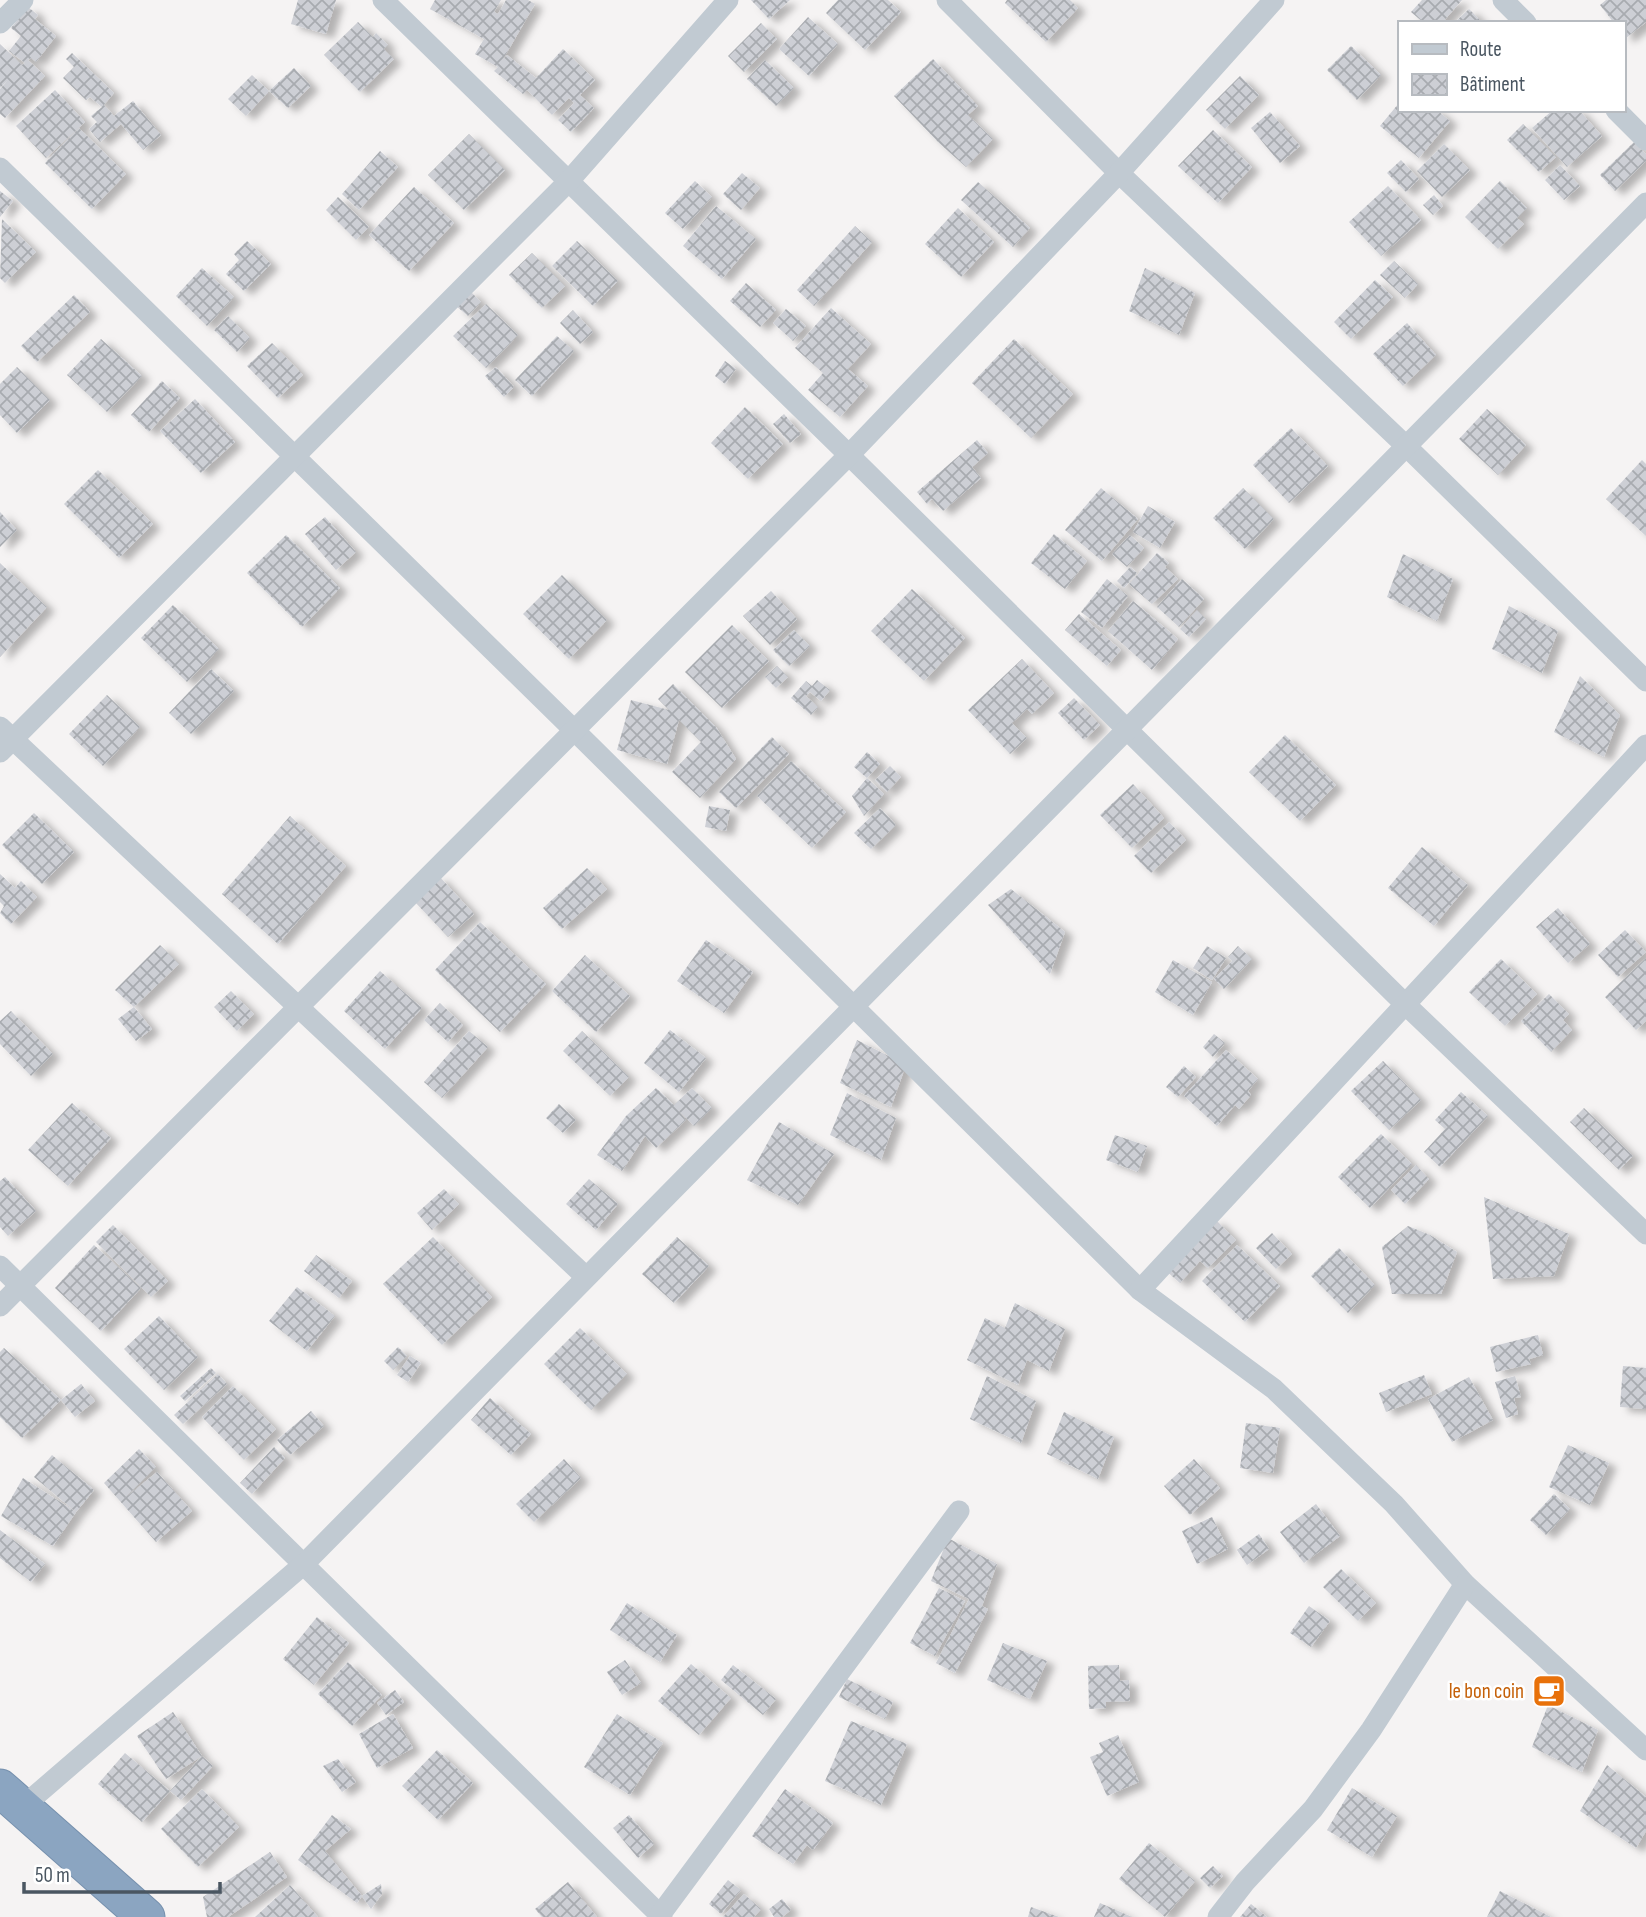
<svg xmlns="http://www.w3.org/2000/svg" width="1646" height="1917" viewBox="0 0 1646 1917" font-family="'Sofia Sans Condensed',sans-serif">
  <style>
    .building { fill: url(#building-cross-hatch); filter: url(#shadow) }
    .lines { fill: none; stroke-linecap: round; stroke-linejoin: round }
    .highway-casing { stroke: #7690ad; stroke-width: 39 }
    .street { stroke: #c1cad2; stroke-width: 21 }
    .highway { stroke: #8ba5c1; stroke-width: 37 }
    .labels { text-anchor: middle; stroke-width: 5; stroke-linejoin: round; paint-order: stroke }
    .food-label { font-size: 21px; fill: #c56008; stroke: #fff; text-anchor: end }
  </style>
  <defs>
    <pattern id="building-cross-hatch" width="8" height="8" patternUnits="userSpaceOnUse" patternTransform="scale(1.75)"><rect width="8" height="8" fill="#cdcfd5"/><path d="M0 0l8 8M0 8l8-8" fill="none" stroke="#a8abb0"/></pattern>
    <filter id="shadow"><feDropShadow dx="8" dy="4.5" stdDeviation="3.5" flood-color="#0004"/></filter>
  </defs>
  <rect width="100%" height="100%" fill="#f5f3f3"/>
  <g class="building">
    <polygon points="298,0 336,0 326,34 291,24"/>
    <polygon points="435,0 501,0 494,12 498,14 506,0 528,0 535,4 502,61 507,55 536,78 563,49 595,80 580,95 594,108 571,132 558,120 574,103 569,98 552,115 527,90 523,94 494,71 498,67 475,54 484,39 430,9"/>
    <polygon points="751,0 790,0 769,19"/>
    <polygon points="838,0 888,0 901,12 865,50 826,13"/>
    <polygon points="1007,0 1070,0 1078,8 1046,42 1005,3"/>
    <polygon points="1422,0 1462,0 1442,23 1424,23 1411,12"/>
    <polygon points="1606,0 1646,0 1646,22 1626,38 1623,34 1623,23 1614,23 1600,5"/>
    <polygon points="28,7 38,15 35,19 56,36 36,62 31,58 28,60 45,76 5,118 0,114 0,89 8,80 0,88 0,44 22,65 25,63 9,51 21,36 11,28"/>
    <polygon points="1469,9 1483,23 1454,23"/>
    <polygon points="808,17 838,44 809,76 779,49"/>
    <polygon points="358,22 373,37 376,33 388,45 384,49 394,59 360,92 324,55"/>
    <polygon points="761,23 777,39 744,72 728,56"/>
    <polygon points="1351,46 1381,75 1357,100 1327,70"/>
    <polygon points="72,53 114,93 104,105 114,116 133,101 161,135 143,150 121,124 100,142 89,129 97,122 91,116 102,107 90,97 86,100 63,78 74,67 66,59"/>
    <polygon points="933,59 978,106 968,115 993,139 966,167 939,143 894,96"/>
    <polygon points="765,60 794,88 776,106 747,79"/>
    <polygon points="294,68 311,86 288,108 269,91 246,116 228,99 252,75 269,91"/>
    <polygon points="1240,76 1259,95 1225,129 1206,110"/>
    <polygon points="55,90 85,122 46,158 16,126"/>
    <polygon points="1399,103 1399,110 1437,110 1450,121 1419,158 1380,126"/>
    <polygon points="1553,110 1579,110 1602,136 1567,167 1532,128"/>
    <polygon points="1270,112 1300,146 1280,163 1251,128"/>
    <polygon points="1523,124 1556,157 1539,172 1507,140"/>
    <polygon points="79,128 126,174 92,209 45,163"/>
    <polygon points="1213,130 1252,167 1218,203 1178,166"/>
    <polygon points="469,134 505,170 464,210 428,175"/>
    <polygon points="1634,142 1646,154 1646,161 1615,191 1600,175"/>
    <polygon points="1444,144 1470,170 1442,197 1417,171"/>
    <polygon points="380,151 398,167 359,210 342,194"/>
    <polygon points="1401,160 1419,179 1406,192 1387,173"/>
    <polygon points="1560,165 1580,186 1564,200 1545,180"/>
    <polygon points="742,173 760,188 741,210 723,194"/>
    <polygon points="695,181 712,197 683,229 665,213"/>
    <polygon points="1500,181 1527,208 1517,218 1524,224 1498,249 1465,217"/>
    <polygon points="978,182 1030,228 1013,247 961,200"/>
    <polygon points="1388,186 1421,220 1381,256 1349,222"/>
    <polygon points="414,187 454,223 409,271 369,235"/>
    <polygon points="0,191 13,201 0,217"/>
    <polygon points="1434,195 1443,206 1433,215 1423,205"/>
    <polygon points="338,197 369,227 356,240 326,210"/>
    <polygon points="716,206 756,239 722,279 683,246"/>
    <polygon points="958,208 994,242 961,277 925,244"/>
    <polygon points="2,219 36,252 5,283 0,278"/>
    <polygon points="855,226 872,242 814,306 797,290"/>
    <polygon points="247,241 271,264 244,291 226,274 239,260 234,254"/>
    <polygon points="577,241 618,281 593,306 552,266"/>
    <polygon points="532,253 565,286 542,308 509,275"/>
    <polygon points="1394,261 1418,284 1405,298 1380,275"/>
    <polygon points="202,268 234,297 207,326 176,296"/>
    <polygon points="1145,268 1195,293 1179,335 1129,311"/>
    <polygon points="1375,280 1393,297 1351,339 1334,322"/>
    <polygon points="746,283 776,310 760,327 730,301"/>
    <polygon points="469,290 481,302 468,316 456,306"/>
    <polygon points="74,295 90,312 37,362 21,346"/>
    <polygon points="486,304 518,335 486,368 453,336"/>
    <polygon points="831,308 871,344 848,369 868,386 840,417 808,390 823,373 795,348"/>
    <polygon points="786,309 806,326 793,341 773,323"/>
    <polygon points="573,310 593,332 580,344 560,323"/>
    <polygon points="228,316 250,338 237,352 214,330"/>
    <polygon points="1407,323 1436,355 1403,386 1373,354"/>
    <polygon points="557,336 574,351 532,396 515,380"/>
    <polygon points="101,339 142,376 107,412 67,375"/>
    <polygon points="1014,339 1073,394 1031,438 972,383"/>
    <polygon points="272,343 303,375 278,398 247,366"/>
    <polygon points="725,361 736,369 725,384 715,376"/>
    <polygon points="17,367 50,400 17,433 0,415 0,384"/>
    <polygon points="496,367 514,387 504,397 485,376"/>
    <polygon points="162,381 180,398 149,432 131,415"/>
    <polygon points="195,399 235,442 201,473 160,431"/>
    <polygon points="745,407 783,444 748,479 711,443"/>
    <polygon points="1487,409 1526,445 1498,475 1459,439"/>
    <polygon points="784,414 801,434 790,443 773,424"/>
    <polygon points="1291,428 1328,466 1289,503 1253,465"/>
    <polygon points="977,440 988,453 972,467 981,478 943,511 932,499 927,504 917,492"/>
    <polygon points="1642,460 1646,464 1646,536 1606,499"/>
    <polygon points="98,470 153,524 119,558 64,504"/>
    <polygon points="1101,488 1138,519 1102,561 1065,530"/>
    <polygon points="1243,488 1274,519 1245,549 1213,518"/>
    <polygon points="1148,506 1175,522 1160,548 1133,532"/>
    <polygon points="0,512 17,530 0,547"/>
    <polygon points="325,517 356,552 336,570 305,534"/>
    <polygon points="1054,534 1087,561 1065,589 1031,563"/>
    <polygon points="286,535 340,588 302,627 247,573"/>
    <polygon points="1130,535 1144,548 1127,567 1112,554"/>
    <polygon points="1157,553 1169,563 1165,567 1178,579 1152,604 1129,584"/>
    <polygon points="1403,554 1453,579 1437,621 1387,597"/>
    <polygon points="0,563 47,607 0,657"/>
    <polygon points="1130,567 1137,573 1124,588 1117,581"/>
    <polygon points="562,575 607,620 569,659 523,614"/>
    <polygon points="1107,579 1128,596 1102,628 1081,612"/>
    <polygon points="1182,579 1204,599 1179,627 1157,607"/>
    <polygon points="912,589 965,638 924,681 871,631"/>
    <polygon points="771,591 797,619 770,645 743,616"/>
    <polygon points="1133,601 1178,639 1152,670 1108,631"/>
    <polygon points="173,605 219,649 187,682 141,638"/>
    <polygon points="1509,606 1558,631 1542,673 1492,649"/>
    <polygon points="1197,610 1206,619 1189,637 1180,629"/>
    <polygon points="1079,614 1121,650 1107,666 1065,630"/>
    <polygon points="732,625 769,661 722,708 685,672"/>
    <polygon points="794,630 810,646 789,666 773,650"/>
    <polygon points="1022,659 1054,693 1032,714 1027,709 1012,723 1027,738 1010,754 968,710"/>
    <polygon points="777,666 788,677 776,688 765,677"/>
    <polygon points="211,669 234,691 191,734 169,713"/>
    <polygon points="1580,676 1620,715 1604,757 1554,732"/>
    <polygon points="817,680 830,690 821,701 810,692 806,696 818,707 811,715 791,698 806,681 812,686"/>
    <polygon points="673,684 716,727 736,759 700,798 672,772 701,742 679,720 667,764 617,750 631,700 669,710 658,699"/>
    <polygon points="107,695 140,727 103,766 69,734"/>
    <polygon points="1074,698 1100,725 1084,740 1058,713"/>
    <polygon points="1285,735 1336,785 1300,821 1249,772"/>
    <polygon points="772,737 789,754 736,808 719,792"/>
    <polygon points="867,752 880,764 867,778 884,794 864,816 852,796 867,778 854,767"/>
    <polygon points="791,761 846,812 812,848 757,796"/>
    <polygon points="890,766 901,777 887,792 875,780"/>
    <polygon points="1133,784 1164,818 1132,848 1100,815"/>
    <polygon points="709,806 730,810 726,831 705,827"/>
    <polygon points="880,808 896,825 871,849 854,833"/>
    <polygon points="34,813 74,852 42,884 2,845"/>
    <polygon points="290,816 346,866 278,944 222,894"/>
    <polygon points="1169,822 1186,840 1151,873 1134,856"/>
    <polygon points="1422,847 1468,885 1434,926 1388,888"/>
    <polygon points="587,868 607,889 562,929 543,908"/>
    <polygon points="0,874 15,888 21,881 37,897 11,924 0,913 4,906 0,902"/>
    <polygon points="439,876 474,914 448,937 413,900"/>
    <polygon points="1011,889 1065,932 1050,974 988,905"/>
    <polygon points="1558,908 1590,944 1568,963 1536,927"/>
    <polygon points="480,922 546,984 500,1032 435,970"/>
    <polygon points="1625,930 1646,952 1618,977 1598,955"/>
    <polygon points="706,940 753,972 724,1013 677,981"/>
    <polygon points="160,945 179,964 134,1007 152,1029 136,1041 118,1019 134,1007 115,990"/>
    <polygon points="1207,946 1226,958 1212,980 1193,968"/>
    <polygon points="1238,946 1252,959 1224,989 1214,979 1232,961 1228,957"/>
    <polygon points="585,955 630,996 596,1032 552,991"/>
    <polygon points="1646,958 1646,1021 1636,1030 1605,997"/>
    <polygon points="1501,959 1537,994 1505,1026 1469,992"/>
    <polygon points="1173,960 1212,982 1193,1015 1155,992"/>
    <polygon points="380,971 422,1008 385,1049 344,1011"/>
    <polygon points="231,991 254,1014 237,1031 214,1007"/>
    <polygon points="1549,994 1569,1014 1563,1020 1572,1030 1551,1052 1521,1021"/>
    <polygon points="440,1003 463,1025 448,1042 424,1020"/>
    <polygon points="11,1011 53,1054 31,1076 0,1044 0,1021"/>
    <polygon points="670,1030 706,1058 679,1092 644,1063"/>
    <polygon points="469,1031 488,1047 442,1098 424,1082"/>
    <polygon points="582,1031 629,1077 610,1096 563,1051"/>
    <polygon points="1214,1034 1225,1043 1213,1057 1203,1047"/>
    <polygon points="857,1040 906,1065 891,1107 840,1083"/>
    <polygon points="1226,1050 1258,1079 1248,1091 1251,1095 1239,1109 1235,1105 1217,1126 1184,1096"/>
    <polygon points="1383,1061 1421,1100 1389,1130 1351,1091"/>
    <polygon points="1184,1066 1196,1077 1178,1097 1166,1087"/>
    <polygon points="656,1088 674,1105 692,1088 712,1108 694,1126 678,1110 686,1120 656,1148 645,1136 622,1171 597,1155 626,1116"/>
    <polygon points="1461,1092 1488,1116 1440,1167 1424,1152 1445,1129 1435,1120"/>
    <polygon points="847,1093 896,1118 881,1160 830,1135"/>
    <polygon points="72,1103 111,1138 68,1186 28,1150"/>
    <polygon points="559,1104 576,1120 563,1133 546,1118"/>
    <polygon points="1584,1108 1633,1156 1619,1170 1570,1122"/>
    <polygon points="779,1122 834,1154 798,1205 747,1180"/>
    <polygon points="1381,1134 1412,1164 1370,1208 1338,1177"/>
    <polygon points="1115,1135 1147,1146 1138,1172 1106,1160"/>
    <polygon points="1416,1165 1429,1179 1405,1204 1391,1190"/>
    <polygon points="5,1177 36,1211 8,1236 0,1227 0,1181"/>
    <polygon points="589,1179 618,1204 596,1230 566,1204"/>
    <polygon points="444,1189 459,1204 432,1230 417,1213"/>
    <polygon points="1484,1197 1569,1234 1554,1276 1493,1279"/>
    <polygon points="1215,1219 1236,1240 1208,1268 1200,1261 1180,1283 1165,1270"/>
    <polygon points="113,1225 168,1281 151,1297 96,1242"/>
    <polygon points="1408,1226 1430,1235 1457,1252 1441,1294 1392,1294 1382,1247"/>
    <polygon points="1272,1233 1292,1254 1276,1269 1256,1248"/>
    <polygon points="433,1237 492,1297 442,1345 383,1284"/>
    <polygon points="677,1237 709,1266 674,1303 642,1274"/>
    <polygon points="94,1245 141,1288 101,1331 55,1288"/>
    <polygon points="1237,1245 1280,1286 1245,1322 1202,1281"/>
    <polygon points="1339,1248 1375,1285 1348,1313 1311,1276"/>
    <polygon points="316,1255 352,1281 339,1298 304,1271"/>
    <polygon points="297,1287 335,1316 307,1351 269,1321"/>
    <polygon points="1015,1303 1065,1329 1049,1371 1027,1360 1018,1385 967,1360 985,1318 1005,1328"/>
    <polygon points="159,1316 198,1357 164,1390 124,1349"/>
    <polygon points="580,1328 627,1374 591,1410 544,1364"/>
    <polygon points="1538,1335 1543,1355 1529,1359 1531,1364 1496,1372 1490,1347"/>
    <polygon points="398,1347 407,1356 393,1370 384,1361"/>
    <polygon points="4,1348 61,1400 22,1438 0,1417 0,1352"/>
    <polygon points="410,1356 421,1363 408,1382 397,1375"/>
    <polygon points="1623,1366 1646,1368 1646,1409 1620,1407"/>
    <polygon points="211,1368 216,1373 185,1401 180,1396"/>
    <polygon points="218,1374 227,1384 183,1424 174,1415"/>
    <polygon points="1424,1375 1432,1394 1386,1412 1379,1393"/>
    <polygon points="987,1376 1036,1401 1021,1443 970,1419"/>
    <polygon points="1515,1376 1521,1397 1514,1398 1518,1414 1506,1418 1495,1382"/>
    <polygon points="1469,1377 1493,1420 1452,1442 1428,1399"/>
    <polygon points="81,1384 95,1401 75,1417 61,1400"/>
    <polygon points="233,1386 276,1429 244,1460 202,1417"/>
    <polygon points="490,1398 531,1434 511,1455 471,1420"/>
    <polygon points="311,1411 324,1426 290,1455 277,1440"/>
    <polygon points="1064,1412 1114,1437 1098,1479 1047,1454"/>
    <polygon points="1246,1423 1280,1428 1273,1473 1240,1468"/>
    <polygon points="1568,1445 1609,1463 1590,1505 1549,1487"/>
    <polygon points="274,1447 285,1458 252,1494 240,1483"/>
    <polygon points="139,1449 156,1467 125,1498 157,1472 192,1511 156,1542 104,1483"/>
    <polygon points="52,1455 94,1490 76,1512 34,1477"/>
    <polygon points="564,1459 581,1478 534,1522 516,1504"/>
    <polygon points="1194,1459 1220,1488 1190,1515 1164,1486"/>
    <polygon points="23,1478 76,1512 53,1546 1,1516"/>
    <polygon points="1554,1494 1570,1509 1546,1535 1530,1520"/>
    <polygon points="1316,1504 1340,1536 1304,1563 1280,1532"/>
    <polygon points="1212,1517 1228,1549 1197,1564 1182,1531"/>
    <polygon points="0,1530 45,1564 31,1582 0,1558"/>
    <polygon points="1259,1534 1269,1549 1247,1565 1237,1550"/>
    <polygon points="948,1538 997,1564 982,1606 988,1609 955,1673 936,1663 969,1599 931,1581"/>
    <polygon points="1341,1569 1376,1603 1358,1621 1323,1587"/>
    <polygon points="939,1588 965,1601 935,1656 910,1643"/>
    <polygon points="627,1603 677,1635 660,1662 610,1630"/>
    <polygon points="1309,1606 1330,1621 1311,1647 1290,1633"/>
    <polygon points="317,1617 349,1643 314,1685 283,1659"/>
    <polygon points="1003,1643 1047,1661 1030,1699 987,1680"/>
    <polygon points="625,1660 641,1683 622,1695 607,1672"/>
    <polygon points="348,1662 382,1695 352,1726 318,1694"/>
    <polygon points="691,1664 731,1698 699,1735 658,1701"/>
    <polygon points="733,1665 776,1699 763,1715 721,1680"/>
    <polygon points="1119,1665 1120,1681 1129,1680 1130,1701 1106,1702 1106,1708 1089,1709 1088,1666"/>
    <polygon points="847,1679 893,1702 885,1719 839,1697"/>
    <polygon points="395,1690 404,1702 386,1715 377,1703"/>
    <polygon points="1548,1705 1598,1730 1582,1772 1532,1747"/>
    <polygon points="173,1712 202,1756 166,1779 137,1736"/>
    <polygon points="393,1714 413,1748 377,1768 359,1734"/>
    <polygon points="617,1714 663,1743 630,1795 584,1767"/>
    <polygon points="851,1721 907,1744 881,1805 825,1781"/>
    <polygon points="1118,1735 1139,1782 1107,1796 1090,1757 1103,1752 1099,1743"/>
    <polygon points="437,1750 473,1783 438,1820 402,1786"/>
    <polygon points="125,1753 170,1791 202,1756 213,1766 181,1800 170,1791 142,1822 98,1784"/>
    <polygon points="338,1759 356,1782 342,1792 323,1766"/>
    <polygon points="1607,1765 1646,1797 1646,1831 1636,1848 1580,1811"/>
    <polygon points="1352,1788 1397,1816 1372,1857 1327,1830"/>
    <polygon points="202,1789 239,1827 198,1867 161,1829"/>
    <polygon points="785,1789 833,1823 813,1850 807,1845 793,1864 752,1836"/>
    <polygon points="332,1815 351,1829 325,1851 362,1896 381,1884 382,1894 371,1909 362,1896 357,1903 298,1860"/>
    <polygon points="629,1815 654,1844 638,1858 613,1828"/>
    <polygon points="1149,1843 1195,1881 1165,1917 1119,1879"/>
    <polygon points="270,1852 287,1877 228,1917 207,1917 203,1897"/>
    <polygon points="1213,1866 1223,1876 1210,1888 1200,1878"/>
    <polygon points="728,1880 741,1890 721,1914 709,1904"/>
    <polygon points="568,1882 597,1917 542,1917 535,1909"/>
    <polygon points="290,1885 318,1917 255,1917"/>
    <polygon points="1500,1891 1551,1917 1487,1917"/>
    <polygon points="744,1894 761,1909 754,1917 723,1917"/>
    <polygon points="782,1899 791,1910 782,1917 774,1917 769,1909"/>
    <polygon points="1100,1903 1132,1917 1094,1917"/>
    <polygon points="1251,1904 1267,1917 1240,1917"/>
    <polygon points="1031,1907 1059,1917 1028,1917"/>
  </g>
  <g class="lines">
    <defs>
      <polyline id="highway" points="0,1788 146,1917"/>
    </defs>
    <use href="#highway" class="highway-casing"/>
    <g class="street">
      <polyline points="383,0 849,455 1405,1004 1646,1234"/>
      <polyline points="947,0 1119,173 1406,446 1646,681"/>
      <polyline points="1503,0 1526,23"/>
      <polyline points="0,23 23,0"/>
      <polyline points="1616,110 1646,140"/>
      <polyline points="0,168 575,731 1140,1290 1274,1389 1394,1504 1465,1584 1646,1750"/>
      <polyline points="0,727 586,1277"/>
      <polyline points="0,752 568,182 728,0"/>
      <polyline points="0,1266 662,1917"/>
      <polyline points="1140,1290 1646,745"/>
      <polyline points="0,1306 849,455 1119,173 1274,0"/>
      <polyline points="21,1808 304,1564 1646,203"/>
      <polyline points="660,1915 959,1511"/>
      <polyline points="1218,1917 1245,1882 1313,1809 1371,1730 1465,1584"/>
    </g>
    <use href="#highway" class="highway"/>
  </g>
  <defs>
    <symbol id="cafe-square" viewBox="-11 -11 22 22"><rect x="-9" y="-9" width="18" height="18" rx="4" fill="#e8710a" stroke="#fff"/><path d="M-5.5-4.5H6V0H3Q3 3.5 0 3.5H-2.5Q-5.5 3.5-5.5 0ZM3-3.2v2h1.7v-2ZM-6 4.5H4V6H-6Z" fill="#fff"/></symbol>
  </defs>
  <g fill-rule="evenodd">
    <use href="#cafe-square" x="1530" y="1672" width="38" height="38"/>
  </g>
  <g class="labels">
    <g class="food-label">
      <text x="1524" y="1698">le bon coin</text>
    </g>
  </g>
  <rect x="1398" y="21" width="228" height="91" fill="#ffffff" stroke="#b7bbc0" stroke-width="2"/>
  <rect x="1412" y="44" width="35" height="10" fill="#c1cad2" stroke="#b7bbc0" stroke-width="2"/>
  <text x="1460" y="56" font-size="21" fill="#4a5661">Route</text>
  <rect x="1412" y="74" width="35" height="21" fill="url(#building-cross-hatch)" stroke="#b7bbc0" stroke-width="2"/>
  <text x="1460" y="91" font-size="21" fill="#4a5661">Bâtiment</text>
  <path d="M24 1882v10h196v-10" fill="none" stroke="#4a5661" stroke-width="3.5"/>
  <text x="35" y="1882" font-size="21" fill="#4a5661" stroke="#ffffff" stroke-width="5" paint-order="stroke">50 m</text>
</svg>
